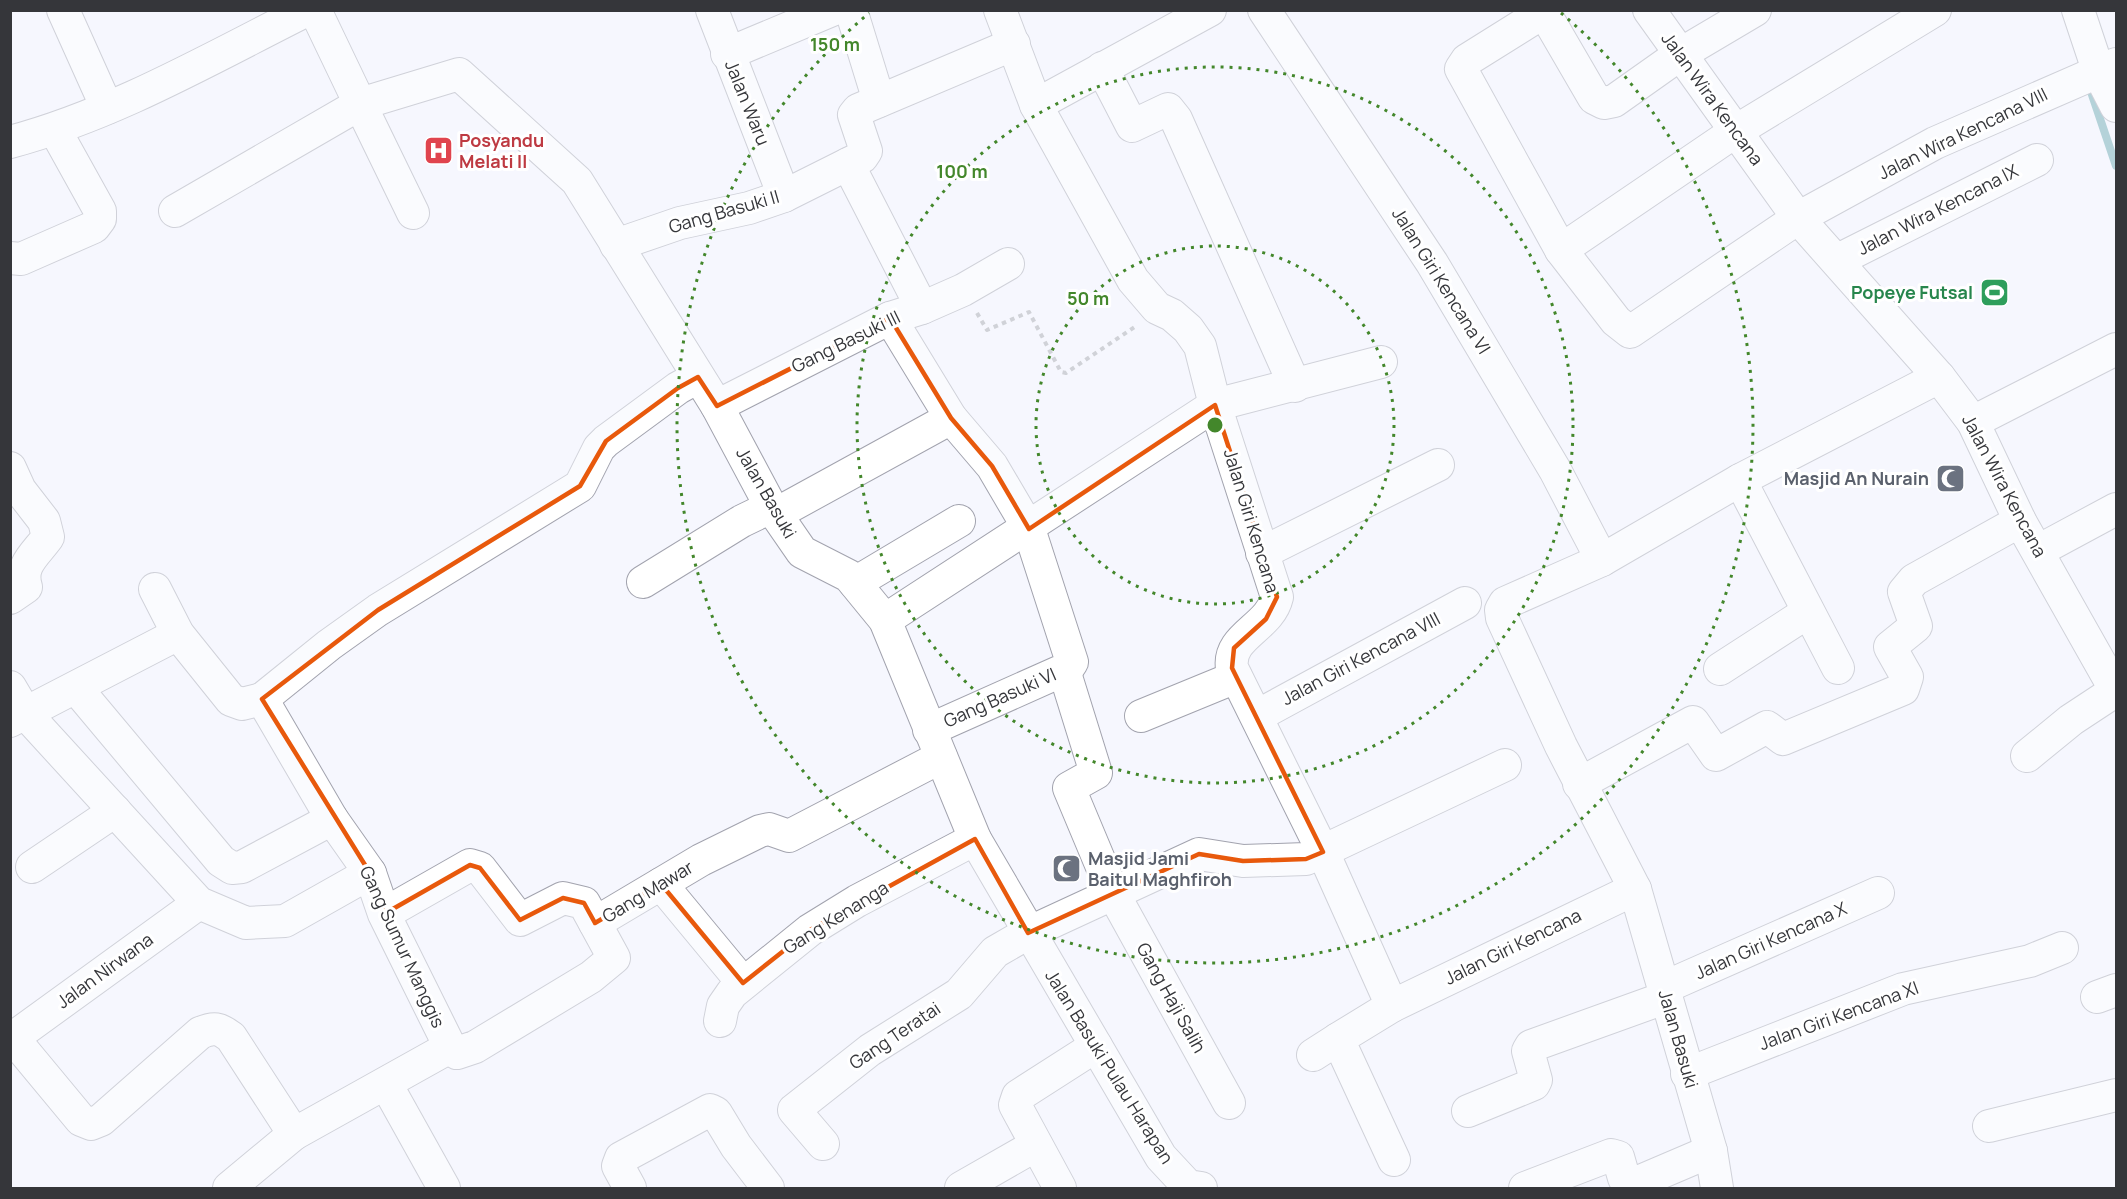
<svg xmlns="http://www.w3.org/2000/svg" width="2127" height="1199" viewBox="0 0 2127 1199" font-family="Manrope,sans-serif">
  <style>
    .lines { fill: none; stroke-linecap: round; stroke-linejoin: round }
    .stream { stroke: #64a5ae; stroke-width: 8 }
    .minor-casing { stroke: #a2a3ae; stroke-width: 34 }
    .path { stroke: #a3a4aa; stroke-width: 4; stroke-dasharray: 4.5 4.5; stroke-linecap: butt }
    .minor { stroke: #fff; stroke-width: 32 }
    .marked { fill: none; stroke: #e8590c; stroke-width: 4.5; stroke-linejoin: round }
    .ring { fill: none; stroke: #43872b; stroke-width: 3; stroke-dasharray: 3 6 }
    .labels { text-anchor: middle; stroke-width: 6; stroke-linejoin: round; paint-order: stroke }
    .street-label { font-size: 18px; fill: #35363a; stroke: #fff }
    .health-label { font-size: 18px; font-weight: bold; fill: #be3a42; stroke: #fff; text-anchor: start }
    .leisure-label { font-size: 18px; font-weight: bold; fill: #27864d; stroke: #fff; text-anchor: end }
    .worship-label { font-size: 18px; font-weight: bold; fill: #5b616d; stroke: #fff; text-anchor: end }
    .centre { fill: #43872b; stroke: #fff; stroke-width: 3 }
    .ring-label { font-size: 18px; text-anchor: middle; font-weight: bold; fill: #43872b; stroke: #fff; stroke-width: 6; stroke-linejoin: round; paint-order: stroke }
  </style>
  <rect width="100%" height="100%" fill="#f6f7fe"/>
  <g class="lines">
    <polyline class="stream" points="2089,86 2116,166"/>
    <defs>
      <g id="minor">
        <polyline points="63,10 107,108"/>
        <polyline points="315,10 360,104 459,74 577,181 717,406 771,507 802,552 849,576 885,620 975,839 1161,1157 1188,1186 1201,1188"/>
        <polyline points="712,10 784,196"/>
        <polyline points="851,10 879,101"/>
        <path d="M1000 10 1036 105 1133 280 1157 308 1172 315 1188 329 1200 346 1215 405 1277 597C1270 628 1227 636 1232 668L1323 852 1392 1006 1635 889"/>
        <polyline points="1264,10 1432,263 1555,470 1602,560"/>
        <polyline points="1547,10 1467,60 1461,69 1561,250 1736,131 1935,10"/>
        <polyline points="1649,10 1798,218 1939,377 1973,422 2020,521 2116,691"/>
        <polyline points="2078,10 2099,73 2116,106"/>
        <polyline points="1544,12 1594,98 1604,103 1614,101 1679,55 1755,10"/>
        <polyline points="727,54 832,10"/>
        <polyline points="1102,68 1132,126 1168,109 1176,119 1295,386"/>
        <polyline points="1036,105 1210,10"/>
        <path d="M10 142C115 114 211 58 307 10"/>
        <polyline points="848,164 922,308"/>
        <polyline points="175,211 360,104 413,213"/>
        <polyline points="616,245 680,223 749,208 784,196 862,157 866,151 854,115 858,110 1014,44"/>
        <polyline points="1561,250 1616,321 1630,332 1798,218 1935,143 2116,64"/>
        <polyline points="10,258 21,259 94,227 100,219 100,211 55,130"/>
        <polyline points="1838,260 2037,160"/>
        <polyline points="890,318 951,418 992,466 1029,529 1072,662 1068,668 929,730"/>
        <polyline points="717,406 890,318 922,308 963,290 1008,264"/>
        <polyline points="1973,422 2116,349"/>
        <path d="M10 468 20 490 44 521 48 537C36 554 19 565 26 587L10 598"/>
        <polyline points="1740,480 1838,668"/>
        <polyline points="776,514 951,418"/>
        <polyline points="2038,551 2116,509"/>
        <polyline points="1262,553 1438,465"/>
        <polyline points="643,582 742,521 771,507"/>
        <polyline points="855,583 959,521"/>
        <polyline points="155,589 178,634 231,700 242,704 262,699 332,819 370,873 384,914 450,1047 457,1053 475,1047 591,977 614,958 584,903 563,898 520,920 480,868 470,865 384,914"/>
        <polyline points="885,620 1215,405 1381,362"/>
        <polyline points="1720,669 1808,612"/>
        <polyline points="1064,670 1096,773 1069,788 1113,893 1229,1103"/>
        <polyline points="10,687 26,714 199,903 246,923 285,921 370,873"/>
        <polyline points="77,689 221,861 232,868 242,867 332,819"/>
        <polyline points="262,699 329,645 378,610 580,486 599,448 606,441 678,388 698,377"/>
        <polyline points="1141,716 1236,677"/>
        <polyline points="1257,716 1465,603"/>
        <polyline points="10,721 178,634"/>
        <polyline points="2027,756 2071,720 2115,691"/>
        <polyline points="1579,784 1693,722 1716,755 1767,727 1783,739 1903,689 1907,677 1890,647 1916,626 1904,592 1914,580 2020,521"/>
        <polyline points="32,867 115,811"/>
        <polyline points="661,884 743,983"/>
        <polyline points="595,923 701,860 760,831 769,829 789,836 941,757"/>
        <polyline points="1663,988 1878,893"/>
        <polyline points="2097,997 2116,990"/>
        <polyline points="1392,1006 1338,1039 1394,1160"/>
        <polyline points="720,1021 723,1006 732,993 810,930 857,901 975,839"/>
        <path d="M13 1038 81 1120 91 1124 101 1120 200 1033C214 1027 219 1028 231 1037L294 1134"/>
        <polyline points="10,1040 199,903"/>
        <polyline points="1313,1055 1338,1039"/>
        <polyline points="1687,1074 1903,989 2030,961 2062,948"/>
        <polyline points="386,1084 444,1188"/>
        <polyline points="1468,1111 1534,1084 1536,1080 1528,1051 1531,1046 1667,997"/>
        <polyline points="1989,1126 2116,1095"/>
        <polyline points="823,1144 794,1110 870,1050 959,994 995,952 1028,933 1199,854 1243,861 1306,859 1505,765"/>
        <polyline points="229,1188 294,1134 450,1047"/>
        <polyline points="630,1188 618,1166 621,1158 710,1110 716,1113 736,1146 768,1188"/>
        <polyline points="961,1188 1036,1145"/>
        <polyline points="1060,1188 1015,1105 1018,1096 1096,1046"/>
        <polyline points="1525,1188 1611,1155 1618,1157 1624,1178 1636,1183 1711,1151"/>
        <polyline points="1717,1188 1711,1151 1635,889 1561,746 1502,618 1501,610 1505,603 1602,560 1740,480 1939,377"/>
      </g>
    </defs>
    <use href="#minor" class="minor-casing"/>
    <polyline class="path" points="977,313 987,330 1029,312 1061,372 1066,373 1136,326"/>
    <use href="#minor" class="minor"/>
  </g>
  <path d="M0 0H2127V1199H0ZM890 318 951 418 992 466 1029 529 1215 405 1277 597 1266 619 1234 648 1232 668 1323 852 1306 859 1243 861 1199 854 1028 933 975 839 810 930 743 983 661 884 595 923 584 903 563 898 520 920 480 868 470 865 384 914 370 873 262 699 378 610 580 486 606 441 678 388 698 377 717 406Z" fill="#f6f7fe" fill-opacity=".55" fill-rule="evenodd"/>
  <path class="marked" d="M890 318 951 418 992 466 1029 529 1215 405 1277 597 1266 619 1234 648 1232 668 1323 852 1306 859 1243 861 1199 854 1028 933 975 839 810 930 743 983 661 884 595 923 584 903 563 898 520 920 480 868 470 865 384 914 370 873 262 699 378 610 580 486 606 441 678 388 698 377 717 406Z"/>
  <g class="ring">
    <circle cx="1215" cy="425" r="179"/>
    <circle cx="1215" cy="425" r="358"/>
    <path d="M1561 13A538 538 0 1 1 869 13"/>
  </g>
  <defs>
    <symbol id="hospital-square" viewBox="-11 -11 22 22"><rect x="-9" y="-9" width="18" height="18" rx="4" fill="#e0444e" stroke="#fff"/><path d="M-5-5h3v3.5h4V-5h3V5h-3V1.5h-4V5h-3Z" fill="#fff"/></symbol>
    <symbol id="stadium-square" viewBox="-11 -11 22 22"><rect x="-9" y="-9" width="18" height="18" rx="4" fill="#2e9e5b" stroke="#fff"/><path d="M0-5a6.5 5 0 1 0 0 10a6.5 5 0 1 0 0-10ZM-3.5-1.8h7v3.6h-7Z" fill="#fff"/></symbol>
    <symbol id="mosque-square" viewBox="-11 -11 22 22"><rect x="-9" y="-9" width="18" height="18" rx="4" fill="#6b7280" stroke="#fff"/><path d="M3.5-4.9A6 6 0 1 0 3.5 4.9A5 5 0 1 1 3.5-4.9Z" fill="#fff"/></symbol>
  </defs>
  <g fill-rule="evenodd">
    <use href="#hospital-square" x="422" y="134" width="33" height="33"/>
    <use href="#stadium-square" x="1978" y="276" width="33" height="33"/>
    <use href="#mosque-square" x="1934" y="462" width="33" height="33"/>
    <use href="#mosque-square" x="1050" y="852" width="33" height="33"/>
  </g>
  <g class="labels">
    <g class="street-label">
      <text transform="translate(1712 99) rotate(54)" y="6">Jalan Wira Kencana</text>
      <text transform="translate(747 103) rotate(68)" y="6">Jalan Waru</text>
      <text transform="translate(1963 134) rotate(-26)" y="6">Jalan Wira Kencana VIII</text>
      <text transform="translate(1938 210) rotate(-27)" y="6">Jalan Wira Kencana IX</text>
      <text transform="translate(724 212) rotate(-16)" y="6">Gang Basuki II</text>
      <text transform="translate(1441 281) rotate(58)" y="6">Jalan Giri Kencana VI</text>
      <text transform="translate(846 342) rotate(-26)" y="6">Gang Basuki III</text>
      <text transform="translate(2004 486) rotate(62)" y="6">Jalan Wira Kencana</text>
      <text transform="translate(766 493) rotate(60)" y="6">Jalan Basuki</text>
      <text transform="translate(1251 521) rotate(73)" y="6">Jalan Giri Kencana</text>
      <text transform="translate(1361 659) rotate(-28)" y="6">Jalan Giri Kencana VIII</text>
      <text transform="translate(1000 698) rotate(-24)" y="6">Gang Basuki VI</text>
      <text transform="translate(648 892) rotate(-31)" y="6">Gang Mawar</text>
      <text transform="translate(836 918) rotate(-32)" y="6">Gang Kenanga</text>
      <text transform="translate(1771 941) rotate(-24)" y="6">Jalan Giri Kencana X</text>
      <text transform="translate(402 947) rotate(65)" y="6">Gang Sumur Manggis</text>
      <text transform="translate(1513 947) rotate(-26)" y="6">Jalan Giri Kencana</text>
      <text transform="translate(105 971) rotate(-36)" y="6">Jalan Nirwana</text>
      <text transform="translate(1171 998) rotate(61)" y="6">Gang Haji Salih</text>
      <text transform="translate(1839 1016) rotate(-20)" y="6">Jalan Giri Kencana XI</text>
      <text transform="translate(895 1036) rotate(-34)" y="6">Gang Teratai</text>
      <text transform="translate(1678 1039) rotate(74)" y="6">Jalan Basuki</text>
      <text transform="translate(1109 1067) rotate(58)" y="6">Jalan Basuki Pulau Harapan</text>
    </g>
    <g class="health-label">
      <text x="459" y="147">Posyandu<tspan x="459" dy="21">Melati II</tspan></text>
    </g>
    <g class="leisure-label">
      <text x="1973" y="299">Popeye Futsal</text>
    </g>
    <g class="worship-label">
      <text x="1929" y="485">Masjid An Nurain</text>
      <text x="1088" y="865" text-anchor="start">Masjid Jami<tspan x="1088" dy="21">Baitul Maghfiroh</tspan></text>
    </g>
  </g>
  <circle cx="1215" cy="425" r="9" class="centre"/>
  <g class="ring-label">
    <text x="835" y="51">150 m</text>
    <text x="962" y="178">100 m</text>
    <text x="1088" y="305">50 m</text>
  </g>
  <rect width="2127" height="1199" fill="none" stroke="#35363a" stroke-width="24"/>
</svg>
